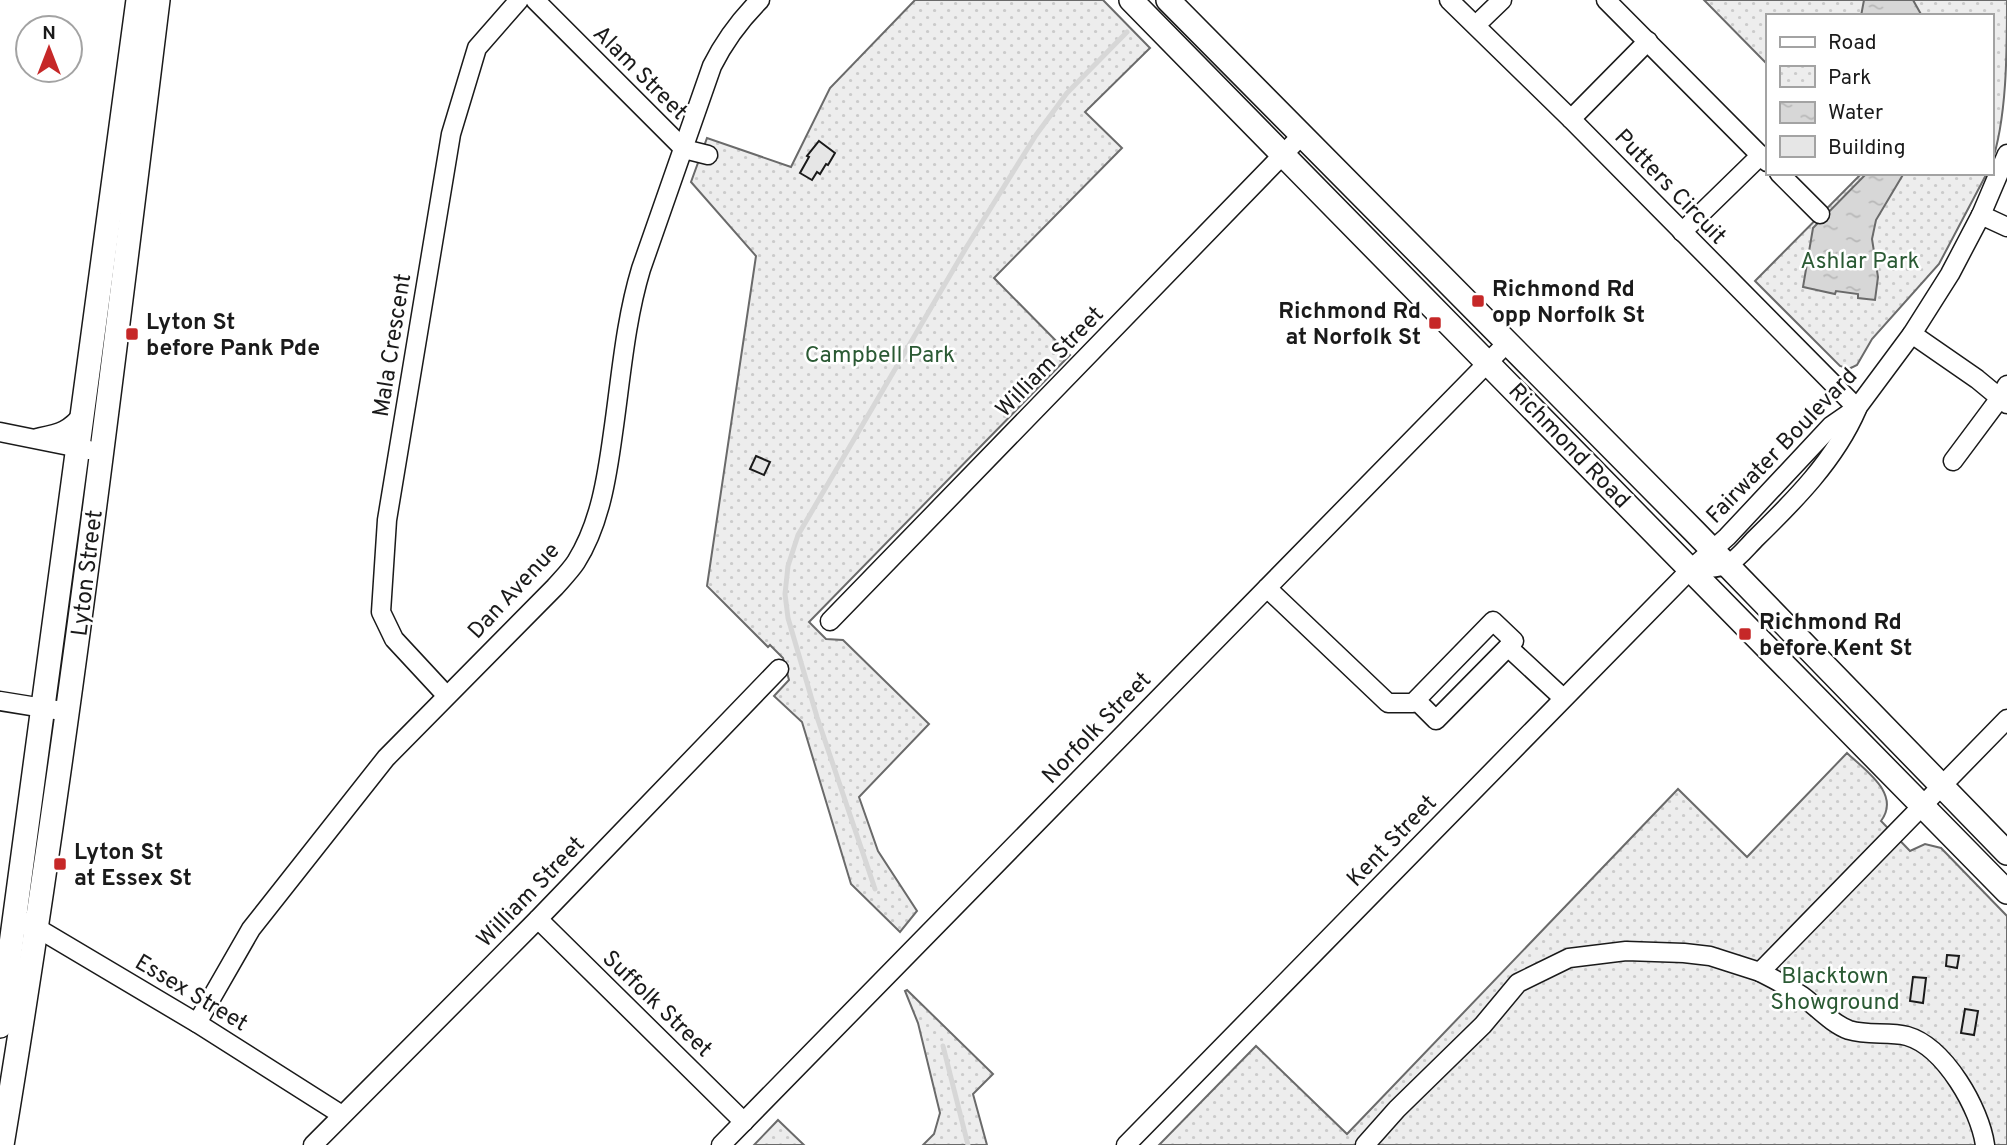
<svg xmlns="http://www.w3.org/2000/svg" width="2007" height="1145" viewBox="0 0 2007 1145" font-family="Overpass,sans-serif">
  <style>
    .park { fill: url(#park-dots); stroke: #6a6a6a; stroke-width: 2 }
    .water { fill: url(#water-ripples); stroke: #6a6a6a; stroke-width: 2 }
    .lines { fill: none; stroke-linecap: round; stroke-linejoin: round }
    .stream { stroke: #d7d7d7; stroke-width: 5 }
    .building { fill: #e6e6e6; stroke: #1a1a1a; stroke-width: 2 }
    .minor-casing { stroke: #1a1a1a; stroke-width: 21 }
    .major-casing { stroke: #1a1a1a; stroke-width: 26 }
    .minor { stroke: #fff; stroke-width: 18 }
    .major { stroke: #fff; stroke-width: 23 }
    .poi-dot { fill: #c62828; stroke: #fff; stroke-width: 2.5 }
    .labels { text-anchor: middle; stroke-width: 5; stroke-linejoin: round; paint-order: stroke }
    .street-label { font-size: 23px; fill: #1a1a1a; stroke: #fff }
    .park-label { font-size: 23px; fill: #2b5a34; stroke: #fff }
    .poi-label { font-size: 23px; font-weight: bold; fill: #1a1a1a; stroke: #fff; text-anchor: start }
  </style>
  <defs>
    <pattern id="park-dots" width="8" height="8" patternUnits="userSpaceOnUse" patternTransform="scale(1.75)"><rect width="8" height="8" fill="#ededed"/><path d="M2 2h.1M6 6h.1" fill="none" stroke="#cbcbcb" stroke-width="1.8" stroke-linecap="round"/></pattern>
    <pattern id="water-ripples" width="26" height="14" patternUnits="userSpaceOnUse" patternTransform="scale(1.75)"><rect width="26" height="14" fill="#d7d7d7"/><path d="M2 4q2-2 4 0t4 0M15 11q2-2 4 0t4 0" fill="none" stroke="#b8b8b8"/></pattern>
  </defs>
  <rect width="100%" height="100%" fill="#fff"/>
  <g class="park">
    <polygon points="915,0 1103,0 1150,48 1085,112 1122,148 994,278 1070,355 809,622 826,639 843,640 929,724 859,797 878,851 917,911 900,932 851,884 802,722 774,696 789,680 783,658 770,645 768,647 707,586 756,256 691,182 707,138 791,167 830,88"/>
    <path d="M1704 0H2007C2007 52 2007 119 1991 165V16H1767V64Z"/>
    <polygon points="1862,173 1987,173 1939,264 1872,339 1857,365 1849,369 1840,366 1755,281"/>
    <path d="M1847 753C1866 771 1901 794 1881 821L1910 851 1925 844 1941 848 2007 916V1145H1159L1256 1046 1347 1134 1678 789 1747 857Z"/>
    <polygon points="907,990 993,1074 973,1094 987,1145 923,1145 934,1134 940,1113 918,1023 905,991"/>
    <polygon points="778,1120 804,1145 754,1145"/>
  </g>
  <g class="water">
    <polygon points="1864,0 1913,0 1922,16 1861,16"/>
    <polygon points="1867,173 1904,173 1876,220 1872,239 1878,277 1875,300 1858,298 1858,294 1836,291 1835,294 1803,287 1813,228"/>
  </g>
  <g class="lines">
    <g class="stream">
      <polyline points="875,889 817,717 788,618 785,594 788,566 798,535 966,248 1036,135 1067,93 1127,32"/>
      <polyline points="943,1046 968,1145"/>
    </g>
  </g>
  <g class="building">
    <polygon points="819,141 835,153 828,165 826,164 820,174 817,172 812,180 800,173 809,157 807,156"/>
    <polygon points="756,456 770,462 764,475 750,469"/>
    <polygon points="1947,955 1959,956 1957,968 1946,966"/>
    <polygon points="1913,977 1926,978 1923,1003 1910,1001"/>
    <polygon points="1965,1009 1978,1011 1974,1035 1961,1033"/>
  </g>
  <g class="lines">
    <defs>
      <g id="minor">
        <polyline points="535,0 684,149 708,155"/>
        <polyline points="1449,0 1571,119 1857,408"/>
        <polyline points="1606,0 1767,162"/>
        <polyline points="1476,25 1502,0"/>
        <polyline points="1571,119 1648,41"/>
        <polyline points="1779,173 1820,214"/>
        <polyline points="1981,215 2007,227"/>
        <polyline points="1682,232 1761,155"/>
        <polyline points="1912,334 1977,379 2000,398 2007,385"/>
        <polyline points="0,432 89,450"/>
        <path d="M37 438C60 433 68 432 84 413"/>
        <polyline points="1953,461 2000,398 2007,404"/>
        <path d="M1691 569C1701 568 1719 569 1728 564 1738 559 1747 547 1755 539 1794 501 1835 460 1857 409"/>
        <polyline points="1267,588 1388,703 1413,703 1493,621 1514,641 1436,720 1416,700"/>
        <polyline points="830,621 1302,135"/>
        <polyline points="1508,647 1563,698"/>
        <polyline points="446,695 394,639 381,612 387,520 451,134 477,48 519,0"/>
        <polyline points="0,701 68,712"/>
        <polyline points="538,919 744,1122"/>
        <polyline points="27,922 197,1023 342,1115"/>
        <path d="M1760 972C1774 979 1789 987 1802 996 1816 1006 1832 1024 1849 1030 1868 1036 1889 1031 1907 1036 1945 1047 1980 1109 1985 1145"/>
        <path d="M197 1023 251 929 386 758 555 587C562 579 570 571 576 562 600 524 607 477 613 433 621 378 625 322 641 269L712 66C725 40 740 20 760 0"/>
        <polyline points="313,1145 538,919 779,669"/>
        <polyline points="721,1145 1507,343"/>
        <polyline points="1126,1145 1691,569 1727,537 1831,426 1857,408 1912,334 1950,274 1981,215 2007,154"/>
        <polyline points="1365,1145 1397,1109 1483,1025 1518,983 1569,958 1626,951 1684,953 1710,956 1760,972 2007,719"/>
      </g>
      <g id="major">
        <polyline points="1131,0 2007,892"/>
        <polyline points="1168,0 1694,531 2007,853"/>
        <polyline points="0,1026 138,0"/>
        <path d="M2 1145C65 765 111 382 158 0"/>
      </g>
    </defs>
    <use href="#minor" class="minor-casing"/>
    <use href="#major" class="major-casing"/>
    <use href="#minor" class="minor"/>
    <use href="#major" class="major"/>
  </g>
  <g class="poi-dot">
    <rect x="1471" y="294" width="14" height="14" rx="3.5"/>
    <rect x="1428" y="316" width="14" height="14" rx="3.5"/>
    <rect x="125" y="327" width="14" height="14" rx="3.5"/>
    <rect x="1738" y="627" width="14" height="14" rx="3.5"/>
    <rect x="53" y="857" width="14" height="14" rx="3.5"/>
  </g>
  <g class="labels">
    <g class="street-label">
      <text transform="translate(641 72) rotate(45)" y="8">Alam Street</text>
      <text transform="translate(1671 186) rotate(46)" y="8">Putters Circuit</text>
      <text transform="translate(391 345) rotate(-81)" y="8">Mala Crescent</text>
      <text transform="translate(1049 361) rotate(-46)" y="8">William Street</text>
      <text transform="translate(1570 445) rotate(46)" y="8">Richmond Road</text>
      <text transform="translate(1781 445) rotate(-46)" y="8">Fairwater Boulevard</text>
      <text transform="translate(86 573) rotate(-83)" y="8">Lyton Street</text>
      <text transform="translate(513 590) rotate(-47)" y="8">Dan Avenue</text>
      <text transform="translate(1096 727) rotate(-46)" y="8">Norfolk Street</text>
      <text transform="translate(1391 840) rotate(-46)" y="8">Kent Street</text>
      <text transform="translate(530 891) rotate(-46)" y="8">William Street</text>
      <text transform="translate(192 992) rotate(31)" y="8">Essex Street</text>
      <text transform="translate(658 1003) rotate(44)" y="8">Suffolk Street</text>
    </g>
    <g class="park-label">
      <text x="1860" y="268">Ashlar Park</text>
      <text x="880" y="362">Campbell Park</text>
      <text x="1835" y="983">Blacktown<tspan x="1835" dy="26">Showground</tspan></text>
    </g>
    <g class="poi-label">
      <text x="1492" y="296">Richmond Rd<tspan x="1492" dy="26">opp Norfolk St</tspan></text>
      <text x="1421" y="318" text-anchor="end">Richmond Rd<tspan x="1421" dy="26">at Norfolk St</tspan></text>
      <text x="146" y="329">Lyton St<tspan x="146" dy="26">before Pank Pde</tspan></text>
      <text x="1759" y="629">Richmond Rd<tspan x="1759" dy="26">before Kent St</tspan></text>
      <text x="74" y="859">Lyton St<tspan x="74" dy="26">at Essex St</tspan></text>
    </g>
  </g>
  <rect x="1766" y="14" width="228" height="161" fill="#ffffff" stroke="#a3a3a3" stroke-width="2"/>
  <rect x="1780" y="37" width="35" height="10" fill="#ffffff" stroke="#a3a3a3" stroke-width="2"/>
  <text x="1828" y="49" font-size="21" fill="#1a1a1a">Road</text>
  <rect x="1780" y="66" width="35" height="21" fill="url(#park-dots)" stroke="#a3a3a3" stroke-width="2"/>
  <text x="1828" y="84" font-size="21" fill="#1a1a1a">Park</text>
  <rect x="1780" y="102" width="35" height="21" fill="url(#water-ripples)" stroke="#a3a3a3" stroke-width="2"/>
  <text x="1828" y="119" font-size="21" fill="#1a1a1a">Water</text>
  <rect x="1780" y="136" width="35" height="21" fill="#e6e6e6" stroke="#a3a3a3" stroke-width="2"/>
  <text x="1828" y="154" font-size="21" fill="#1a1a1a">Building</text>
  <g transform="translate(49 49)"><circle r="33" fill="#ffffff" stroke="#a3a3a3" stroke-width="2"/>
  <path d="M0-5L12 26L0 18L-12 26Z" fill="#c62828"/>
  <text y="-10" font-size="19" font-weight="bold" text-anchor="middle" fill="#1a1a1a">N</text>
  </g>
</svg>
